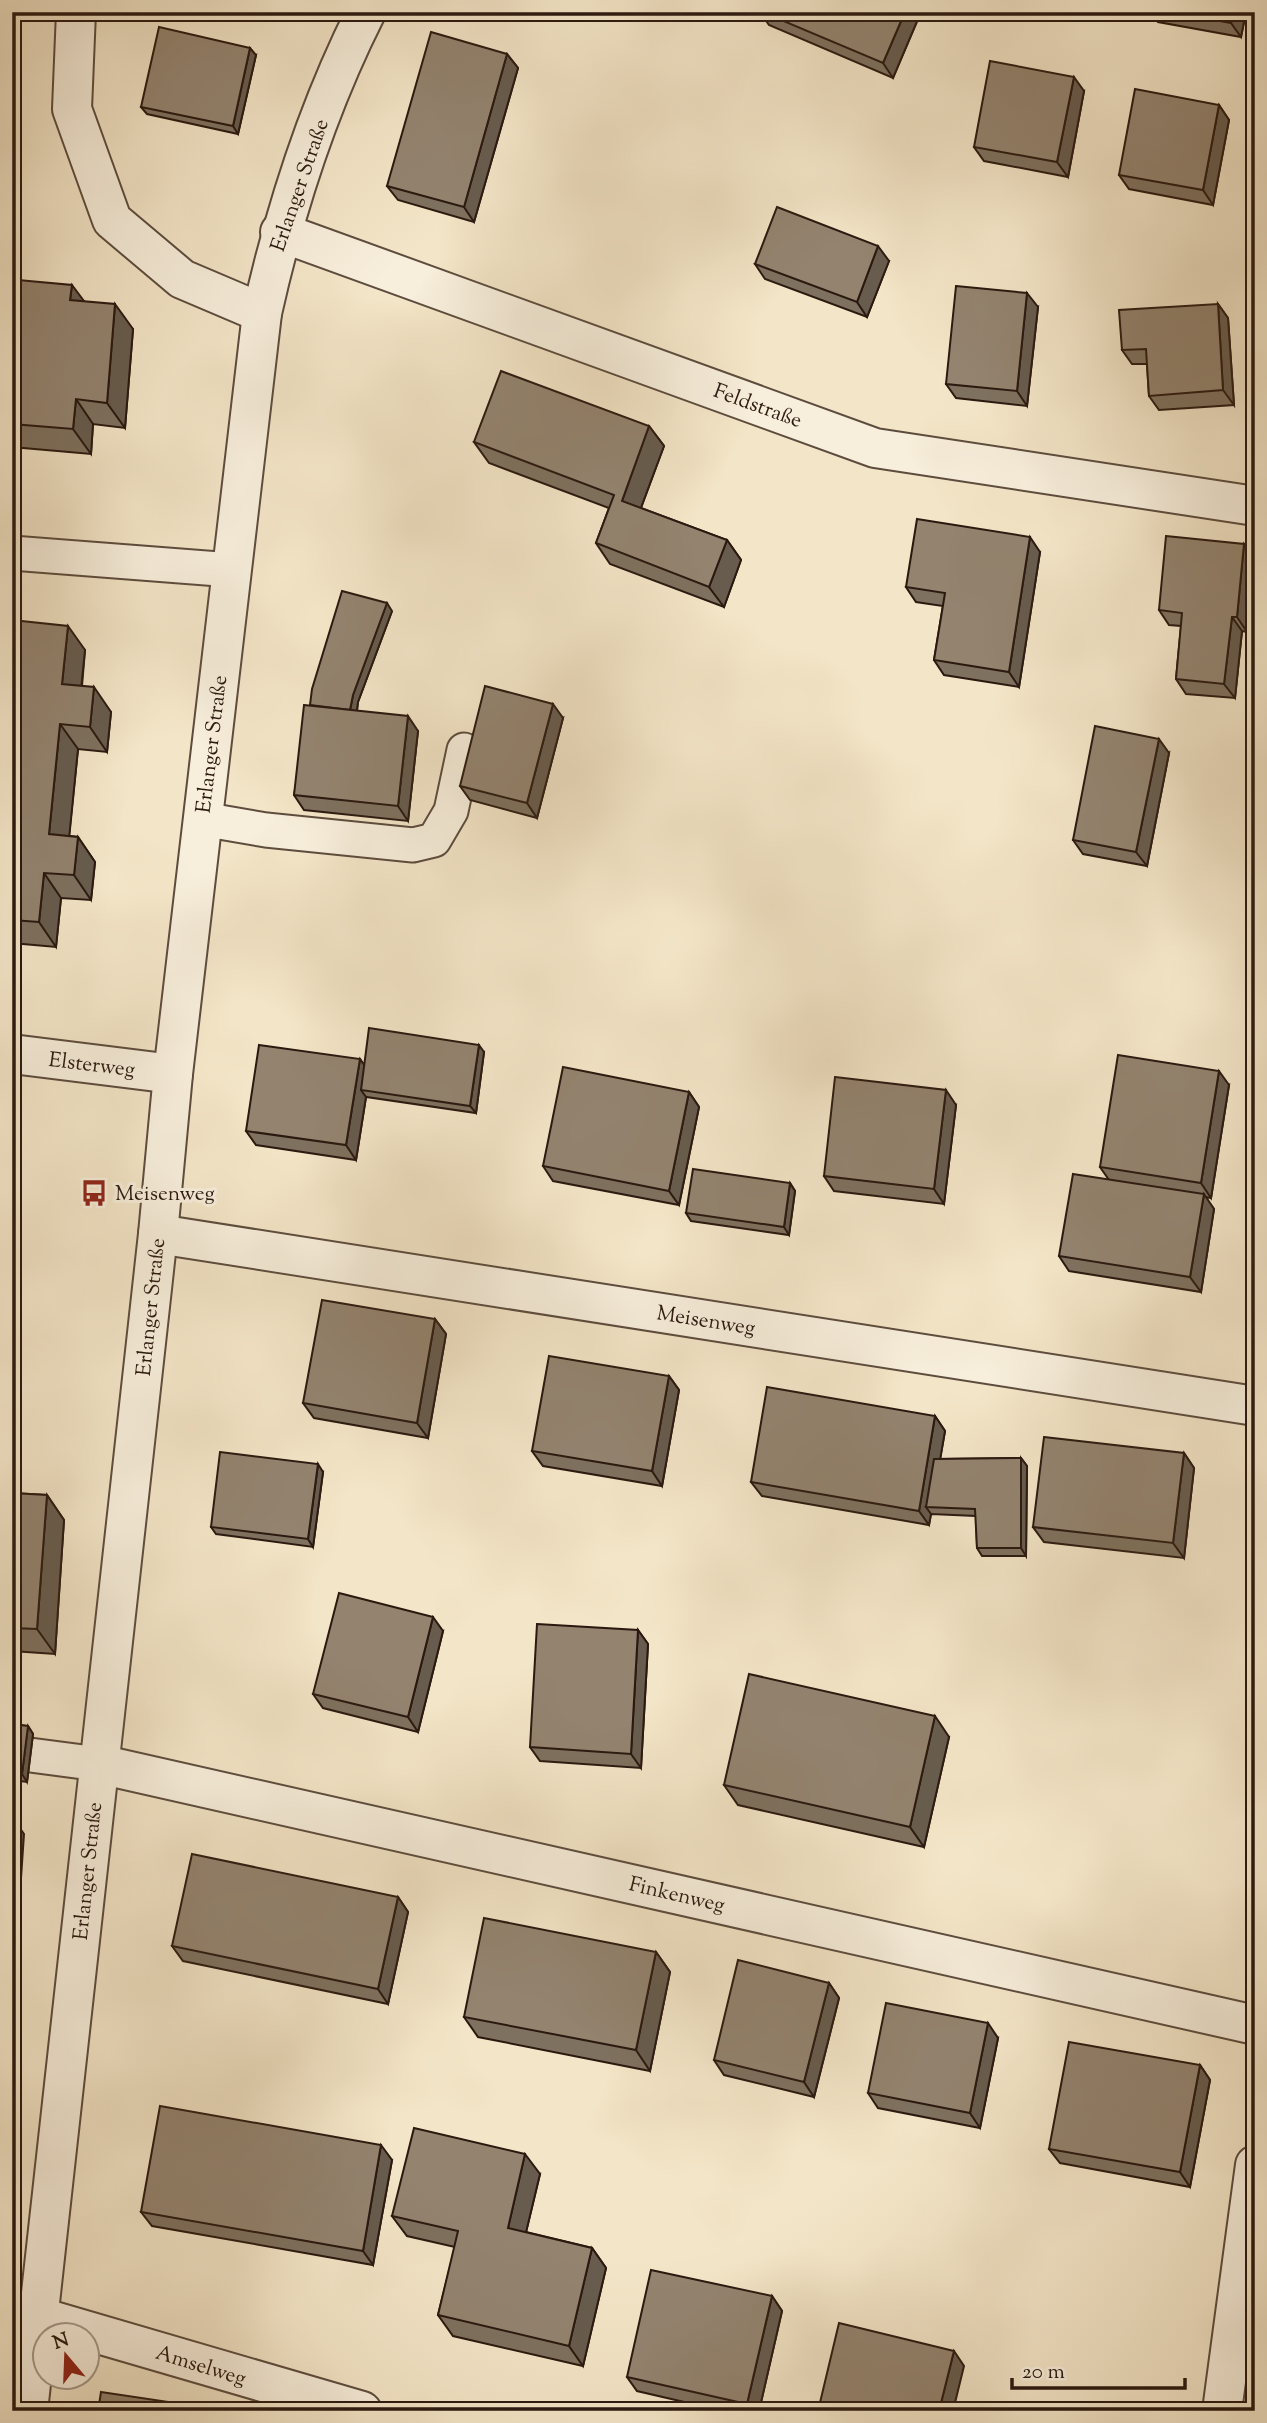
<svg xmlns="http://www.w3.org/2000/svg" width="1267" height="2423" viewBox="0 0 1267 2423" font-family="'Sorts Mill Goudy',serif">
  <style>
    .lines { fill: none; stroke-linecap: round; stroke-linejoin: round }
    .lane-casing { stroke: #5d4c3e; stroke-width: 37 }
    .street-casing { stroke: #5d4c3e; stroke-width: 42 }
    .lane { stroke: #f7eedb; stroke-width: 33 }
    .street { stroke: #f7eedb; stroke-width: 38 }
    .wall { fill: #7e715f; stroke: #2b1910; stroke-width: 2 }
    .shaded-wall { fill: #675c4e; stroke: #2b1910; stroke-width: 2 }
    .building { fill: #93836f; stroke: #2b1910; stroke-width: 2 }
    .labels { text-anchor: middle; stroke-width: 6; stroke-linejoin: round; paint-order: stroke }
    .street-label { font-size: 21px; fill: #2b1910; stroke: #f7eedb }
    .poi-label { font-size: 21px; fill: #2b1910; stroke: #f7eedb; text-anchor: start }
  </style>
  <rect width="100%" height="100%" fill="#f3e5c7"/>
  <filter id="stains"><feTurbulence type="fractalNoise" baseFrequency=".00286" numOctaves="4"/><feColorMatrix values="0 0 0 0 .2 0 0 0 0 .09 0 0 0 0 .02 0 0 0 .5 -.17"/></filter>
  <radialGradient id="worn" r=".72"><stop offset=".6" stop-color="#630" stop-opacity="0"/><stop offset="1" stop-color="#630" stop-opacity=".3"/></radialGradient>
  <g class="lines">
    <defs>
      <g id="lane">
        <polyline points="12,553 232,570"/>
        <polyline points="202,819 266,830 413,845 434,840 451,811 464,750"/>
        <polyline points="30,1755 99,1764"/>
      </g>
      <g id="street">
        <polyline points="76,12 72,109 112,220 182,279 262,313"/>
        <polyline points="280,232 875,448 1255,506"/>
        <polyline points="12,1054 173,1074"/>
        <polyline points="158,1234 1255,1406"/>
        <polyline points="99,1764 1255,2025"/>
        <polyline points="40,2317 362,2411"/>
        <path d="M28 2411 158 1234 173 1074 262 313C285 210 318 107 366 12"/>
        <polyline points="1222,2411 1255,2165"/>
      </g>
    </defs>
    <use href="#lane" class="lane-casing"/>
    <use href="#street" class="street-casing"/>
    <use href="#lane" class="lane"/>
    <use href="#street" class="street"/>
  </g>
  <g class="wall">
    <polygon points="760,12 921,12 893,78 769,25"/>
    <polygon points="1151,12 1246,12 1241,37 1158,22"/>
    <polygon points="507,54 518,68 474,222 398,200 387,186"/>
    <polygon points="256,55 238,134 147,114 141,107"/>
    <polygon points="1084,91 1068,177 984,161 974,147"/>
    <polygon points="1219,105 1229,120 1213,205 1129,189 1119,175"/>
    <polygon points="889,261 867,317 765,279 755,264"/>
    <polygon points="12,301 84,302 133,329 125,428 93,424 91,454 12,447"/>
    <polygon points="1218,304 1228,318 1234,405 1159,410 1149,396 1147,364 1132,364 1122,350"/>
    <polygon points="1038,307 1027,406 956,398 946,384"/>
    <polygon points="649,426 664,446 641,508 727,540 741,560 724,607 610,564 596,543 609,508 489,463 474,442"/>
    <polygon points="1244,544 1255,559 1247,632 1242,631 1235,698 1186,694 1176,679 1181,626 1169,625 1159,610"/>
    <polygon points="1040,552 1019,687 944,675 934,660 943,606 916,602 906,587"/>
    <polygon points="392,611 358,702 357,711 418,731 408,821 304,810 294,795 310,705"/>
    <polygon points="12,620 85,650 82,686 111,712 107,752 78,749 69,836 78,837 95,862 91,900 61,898 56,947 12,943"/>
    <polygon points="563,718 537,818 470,800 460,786"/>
    <polygon points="1169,753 1147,866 1083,854 1073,840"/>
    <polygon points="484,1052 476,1113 366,1097 356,1160 256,1145 246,1131 360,1059 364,1065"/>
    <polygon points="1229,1085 1211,1198 1205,1197 1214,1209 1201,1292 1069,1271 1059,1256 1109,1180 1100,1167"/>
    <polygon points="689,1092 699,1107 679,1205 553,1181 543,1166"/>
    <polygon points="956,1105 944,1204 834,1191 824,1176"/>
    <polygon points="790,1183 795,1191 789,1235 691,1221 686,1213"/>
    <polygon points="435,1319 446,1334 428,1438 314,1418 303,1403"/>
    <polygon points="669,1376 679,1390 662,1486 543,1466 532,1451"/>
    <polygon points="935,1416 945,1431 940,1459 1021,1458 1027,1466 1026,1556 982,1556 977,1548 976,1516 931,1514 929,1525 762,1496 751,1482"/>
    <polygon points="1184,1453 1194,1468 1184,1558 1044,1542 1033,1527"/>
    <polygon points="323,1472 313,1547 216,1534 211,1527"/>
    <polygon points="12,1493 47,1495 64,1520 55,1654 12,1651"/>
    <polygon points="638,1630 648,1644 641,1768 540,1761 530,1747"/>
    <polygon points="443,1631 418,1732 323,1708 313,1694"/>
    <polygon points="12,1724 28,1726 33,1734 27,1782 12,1780"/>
    <polygon points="949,1737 924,1847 738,1805 724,1785"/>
    <polygon points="398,1897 408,1912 388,2004 183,1961 172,1946"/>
    <polygon points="656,1952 670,1972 650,2071 478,2037 464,2017"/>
    <polygon points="829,1983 839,1998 814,2097 724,2075 714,2060"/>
    <polygon points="998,2038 980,2128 878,2108 868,2093"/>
    <polygon points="1200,2065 1210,2080 1190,2187 1060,2163 1049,2149"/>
    <polygon points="392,2160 373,2265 152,2226 141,2212"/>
    <polygon points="540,2174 526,2232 592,2248 606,2268 583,2366 453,2336 438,2315 455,2247 407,2236 392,2216"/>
    <polygon points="772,2296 782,2311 759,2411 723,2411 637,2391 627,2377"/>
  </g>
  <g class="shaded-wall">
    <polygon points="905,12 921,12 893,78 883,63"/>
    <polygon points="1233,12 1246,12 1241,37 1231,23"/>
    <polygon points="250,48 256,55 238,134 233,126"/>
    <polygon points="507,54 518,68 474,222 464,207"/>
    <polygon points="1074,77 1084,91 1068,177 1057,162"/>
    <polygon points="1219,105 1229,120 1213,205 1203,190"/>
    <polygon points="878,246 889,261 867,317 857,302"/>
    <polygon points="72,285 90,309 70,300"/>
    <polygon points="1027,293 1038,307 1027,406 1017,391"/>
    <polygon points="115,304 133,329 125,428 107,403"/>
    <polygon points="1218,304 1228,318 1234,405 1223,390"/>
    <polygon points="76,399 93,424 91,454 73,429"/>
    <polygon points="649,426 664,446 636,521 622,501"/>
    <polygon points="1030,537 1040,552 1019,687 1009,672"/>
    <polygon points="727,540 741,560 724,607 709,587"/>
    <polygon points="1244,544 1255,559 1247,632 1237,617"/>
    <polygon points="387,603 392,611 358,702 355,724 349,716 353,695"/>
    <polygon points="1232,617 1242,631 1235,698 1224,684"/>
    <polygon points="68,626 85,650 79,709 62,684"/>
    <polygon points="94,687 111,712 107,752 90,727"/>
    <polygon points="553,704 563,718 537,818 527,803"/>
    <polygon points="408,716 418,731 408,821 398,806"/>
    <polygon points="60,724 78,749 67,859 49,834"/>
    <polygon points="1159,739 1169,753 1147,866 1136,852"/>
    <polygon points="78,837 95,862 91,900 74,875"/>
    <polygon points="44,873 61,898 56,947 39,922"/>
    <polygon points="479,1045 484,1052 476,1113 470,1106"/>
    <polygon points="360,1059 370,1073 361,1090 366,1097 356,1160 346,1145"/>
    <polygon points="1219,1071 1229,1085 1211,1198 1201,1183"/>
    <polygon points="946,1090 956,1105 944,1204 934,1189"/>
    <polygon points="689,1092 699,1107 679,1205 669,1191"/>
    <polygon points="790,1183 795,1191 789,1235 784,1227"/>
    <polygon points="1204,1194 1214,1209 1201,1292 1190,1277"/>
    <polygon points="435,1319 446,1334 428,1438 417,1423"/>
    <polygon points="669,1376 679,1390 662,1486 652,1471"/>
    <polygon points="935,1416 945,1431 932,1507 926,1507 931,1514 929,1525 919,1511"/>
    <polygon points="1184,1453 1194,1468 1184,1558 1173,1543"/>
    <polygon points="1021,1458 1027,1466 1026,1556 1021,1548"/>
    <polygon points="318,1464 323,1472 313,1547 308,1539"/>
    <polygon points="47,1495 64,1520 55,1654 37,1629"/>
    <polygon points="433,1617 443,1631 418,1732 408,1717"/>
    <polygon points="638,1630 648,1644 641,1768 631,1754"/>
    <polygon points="935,1716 949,1737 924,1847 910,1827"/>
    <polygon points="28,1726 33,1734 27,1782 22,1774"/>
    <polygon points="12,1817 24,1834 15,1966 12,1962"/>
    <polygon points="398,1897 408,1912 388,2004 378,1989"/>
    <polygon points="656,1952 670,1972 650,2071 636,2050"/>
    <polygon points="829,1983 839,1998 814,2097 804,2082"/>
    <polygon points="988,2023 998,2038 980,2128 970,2113"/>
    <polygon points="1200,2065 1210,2080 1190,2187 1180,2172"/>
    <polygon points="381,2145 392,2160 373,2265 363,2251"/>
    <polygon points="525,2154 540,2174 522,2249 508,2228"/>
    <polygon points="592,2248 606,2268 583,2366 569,2346"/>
    <polygon points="772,2296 782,2311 759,2411 752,2411 747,2404"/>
    <polygon points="954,2351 964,2366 953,2411 939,2411"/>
  </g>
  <g class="building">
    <polygon points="762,12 905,12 883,63"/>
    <polygon points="1174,12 1233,12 1231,23"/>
    <polygon points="159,27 250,48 233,126 141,107"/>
    <polygon points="431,32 507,54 464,207 387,186"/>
    <polygon points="990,61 1074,77 1057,162 974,147"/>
    <polygon points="1135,89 1219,105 1203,190 1119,175"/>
    <polygon points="777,207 878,246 857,302 755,264"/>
    <polygon points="18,280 72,285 70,300 115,304 107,403 76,399 73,429 12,424 12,301 16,302"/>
    <polygon points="956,286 1027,293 1017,391 946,384"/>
    <polygon points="1218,304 1223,390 1149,396 1146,349 1122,350 1119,310"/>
    <polygon points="501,371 649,426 622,501 727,540 709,587 596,543 614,495 474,442"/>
    <polygon points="917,519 1030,537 1009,672 934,660 945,593 906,587"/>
    <polygon points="1166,536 1244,544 1237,617 1232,617 1224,684 1176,679 1182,613 1159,610"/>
    <polygon points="342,591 387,603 353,695 350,710 310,705 312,689"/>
    <polygon points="12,620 68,626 62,684 94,687 90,727 60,724 49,834 78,837 74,875 44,873 39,922 12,920"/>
    <polygon points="485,686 553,704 527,803 460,786"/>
    <polygon points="304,705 408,716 398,806 294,795"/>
    <polygon points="1095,726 1159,739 1136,852 1073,840"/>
    <polygon points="369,1028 479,1045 470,1106 361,1090"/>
    <polygon points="259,1045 360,1059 346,1145 246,1131"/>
    <polygon points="1118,1055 1219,1071 1201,1183 1100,1167"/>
    <polygon points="563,1067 689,1092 669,1191 543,1166"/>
    <polygon points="835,1077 946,1090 934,1189 824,1176"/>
    <polygon points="693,1169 790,1183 784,1227 686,1213"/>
    <polygon points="1073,1174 1204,1194 1190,1277 1059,1256"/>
    <polygon points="322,1300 435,1319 417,1423 303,1403"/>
    <polygon points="549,1356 669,1376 652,1471 532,1451"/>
    <polygon points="767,1387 935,1416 919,1511 751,1482"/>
    <polygon points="1044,1437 1184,1453 1173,1543 1033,1527"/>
    <polygon points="220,1452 318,1464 308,1539 211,1527"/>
    <polygon points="1021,1458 1021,1548 977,1548 975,1509 926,1507 934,1459"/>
    <polygon points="12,1493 47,1495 37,1629 12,1628"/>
    <polygon points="339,1593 433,1617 408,1717 313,1694"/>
    <polygon points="537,1624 638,1630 631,1754 530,1747"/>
    <polygon points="749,1674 935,1716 910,1827 724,1785"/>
    <polygon points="12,1724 28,1726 22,1774 12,1773"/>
    <polygon points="192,1854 398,1897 378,1989 172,1946"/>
    <polygon points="484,1918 656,1952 636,2050 464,2017"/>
    <polygon points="738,1960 829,1983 804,2082 714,2060"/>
    <polygon points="886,2003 988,2023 970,2113 868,2093"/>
    <polygon points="1069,2042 1200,2065 1180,2172 1049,2149"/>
    <polygon points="160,2106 381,2145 363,2251 141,2212"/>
    <polygon points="414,2128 525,2154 508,2228 592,2248 569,2346 438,2315 458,2231 392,2216"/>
    <polygon points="651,2270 772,2296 747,2404 627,2377"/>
    <polygon points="839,2323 954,2351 939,2411 818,2411"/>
    <polygon points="101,2392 216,2409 216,2411 98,2411"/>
  </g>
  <defs>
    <symbol id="bus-bare" viewBox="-9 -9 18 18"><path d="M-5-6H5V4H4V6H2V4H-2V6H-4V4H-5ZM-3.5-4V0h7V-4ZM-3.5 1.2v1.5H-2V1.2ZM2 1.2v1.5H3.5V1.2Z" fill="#8f2418" stroke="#f7eedb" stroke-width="2.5" paint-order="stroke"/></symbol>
  </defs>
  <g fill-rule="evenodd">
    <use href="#bus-bare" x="75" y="1174" width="38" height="38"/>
  </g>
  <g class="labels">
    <g class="street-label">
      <text transform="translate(299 185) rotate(-71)" y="7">Erlanger Straße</text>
      <text transform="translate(758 405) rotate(20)" y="7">Feldstraße</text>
      <text transform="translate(211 744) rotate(-83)" y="7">Erlanger Straße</text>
      <text transform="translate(92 1064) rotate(7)" y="7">Elsterweg</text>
      <text transform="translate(150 1307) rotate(-84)" y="7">Erlanger Straße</text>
      <text transform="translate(706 1320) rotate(9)" y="7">Meisenweg</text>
      <text transform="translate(87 1871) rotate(-84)" y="7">Erlanger Straße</text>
      <text transform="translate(677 1894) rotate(13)" y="7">Finkenweg</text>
      <text transform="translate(201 2365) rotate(17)" y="7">Amselweg</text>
    </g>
    <g class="poi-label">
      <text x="115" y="1200">Meisenweg</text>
    </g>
  </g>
  <rect width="1267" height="2423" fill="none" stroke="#f3e5c7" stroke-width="42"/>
  <rect x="14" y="14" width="1239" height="2395" fill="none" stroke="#2b1910" stroke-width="3.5"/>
  <rect x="21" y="21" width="1225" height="2381" fill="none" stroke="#2b1910" stroke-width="2"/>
  <g transform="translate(66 2356) rotate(341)"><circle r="33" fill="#f7eedb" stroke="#a5998a" stroke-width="2"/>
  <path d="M0-5L12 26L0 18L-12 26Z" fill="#8f2418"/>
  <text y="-10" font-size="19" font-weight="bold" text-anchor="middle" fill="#2b1910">N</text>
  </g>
  <path d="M1012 2378v10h173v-10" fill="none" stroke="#2b1910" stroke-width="3.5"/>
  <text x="1022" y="2378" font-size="21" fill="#2b1910" stroke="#f7eedb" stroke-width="5" paint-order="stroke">20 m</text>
  <rect width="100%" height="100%" filter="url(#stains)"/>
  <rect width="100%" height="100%" fill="url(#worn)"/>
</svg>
